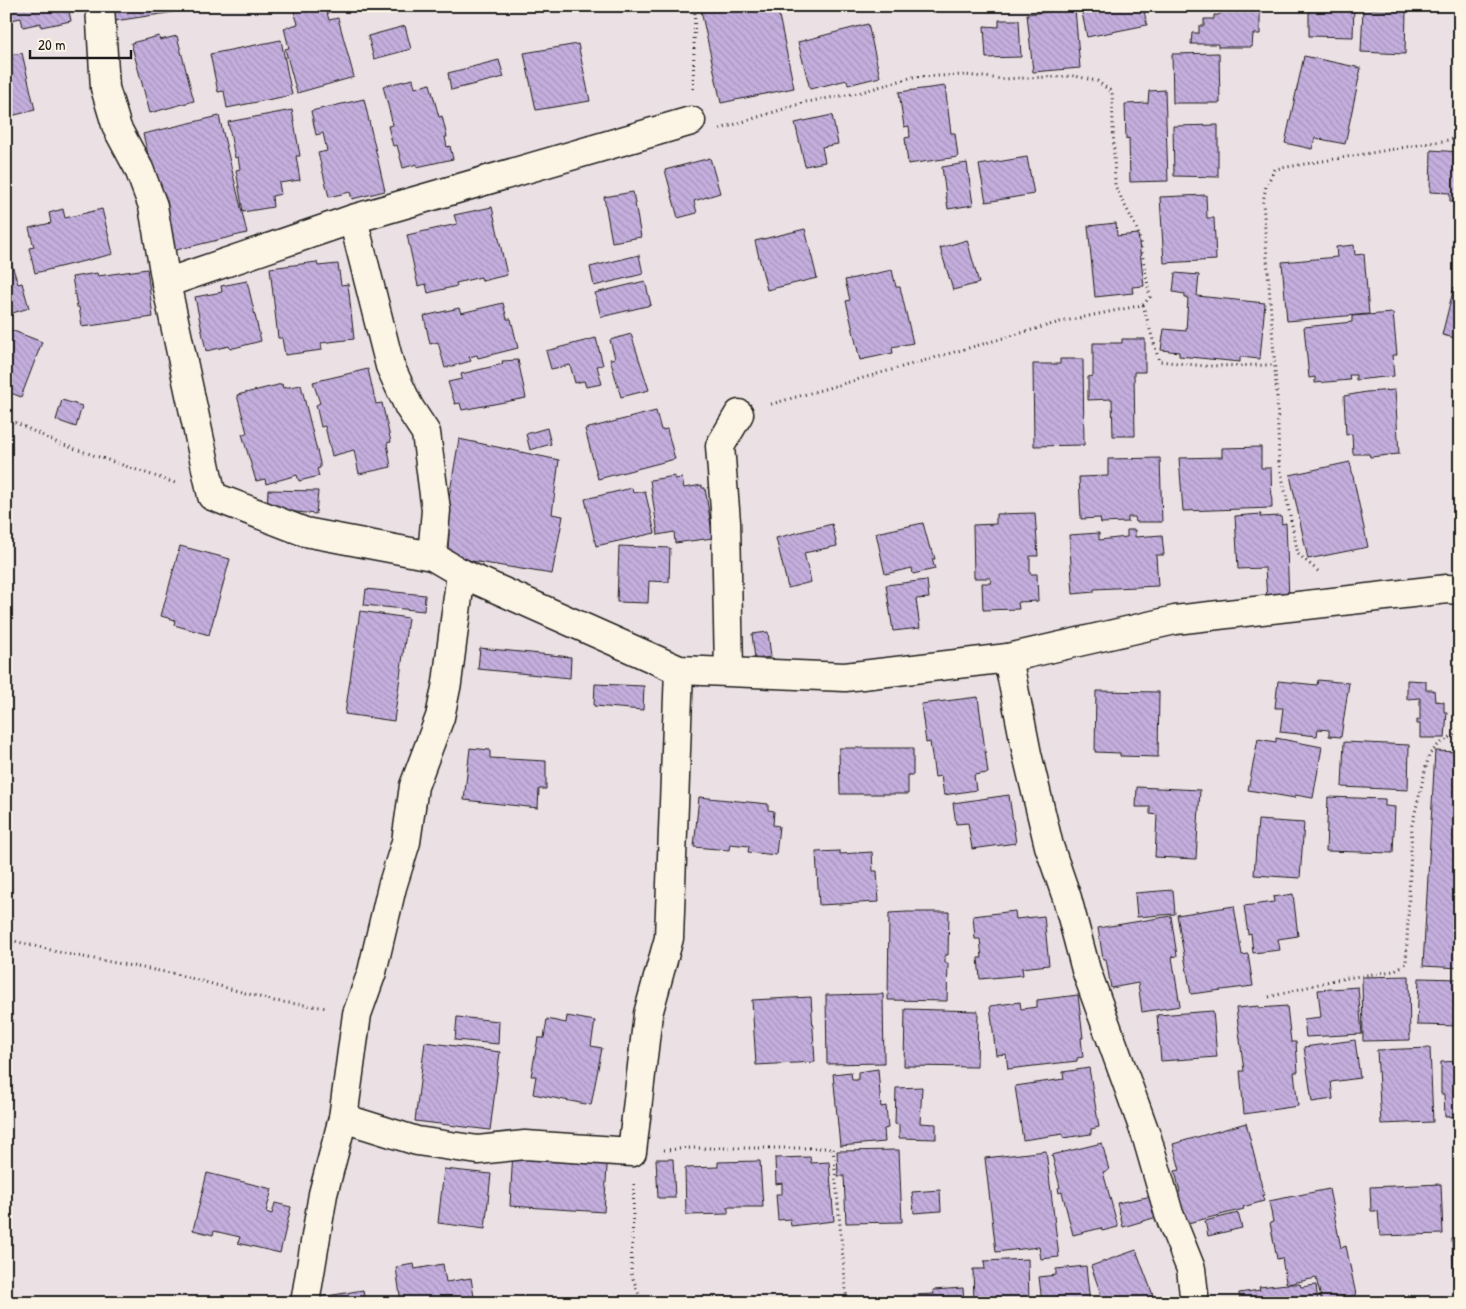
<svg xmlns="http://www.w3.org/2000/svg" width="1466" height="1309" viewBox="0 0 1466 1309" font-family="'Patrick Hand',sans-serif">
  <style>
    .building { fill: url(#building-back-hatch); stroke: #1c1c1c }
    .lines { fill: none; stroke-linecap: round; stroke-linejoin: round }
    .street-casing { stroke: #1c1c1c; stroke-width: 31 }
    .path { stroke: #1c1c1c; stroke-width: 3; stroke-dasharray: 1 4; stroke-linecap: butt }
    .street { stroke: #fcf5e5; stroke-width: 28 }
  </style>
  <defs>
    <pattern id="building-back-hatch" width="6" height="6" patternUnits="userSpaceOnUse" patternTransform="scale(1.25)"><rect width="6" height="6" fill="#c4aedd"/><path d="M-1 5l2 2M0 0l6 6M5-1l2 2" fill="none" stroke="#a895bd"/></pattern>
  </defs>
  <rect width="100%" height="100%" fill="#ebe0e3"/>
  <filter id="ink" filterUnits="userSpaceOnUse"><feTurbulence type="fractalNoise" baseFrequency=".02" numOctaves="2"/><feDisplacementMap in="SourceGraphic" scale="10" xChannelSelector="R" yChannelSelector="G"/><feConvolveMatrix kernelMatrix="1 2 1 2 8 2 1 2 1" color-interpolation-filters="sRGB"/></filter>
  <g filter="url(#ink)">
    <g class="building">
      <polygon points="6,6 68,6 71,21 41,27 41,23 23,27 21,18 6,21"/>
      <polygon points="113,6 173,6 174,12 115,21"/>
      <polygon points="298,6 332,6 326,9 329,20 338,18 354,77 297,93 285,49 289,48 284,28 298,24 293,8"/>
      <polygon points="700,6 777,6 794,88 721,103"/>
      <polygon points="1143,6 1147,25 1087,37 1082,13 1113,6"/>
      <polygon points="1225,6 1260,6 1260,34 1253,34 1252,47 1218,47 1218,44 1191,44 1192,33 1199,33 1199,26 1204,26 1204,19 1214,19 1214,15 1219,15"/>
      <polygon points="1309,6 1354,6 1353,37 1309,36"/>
      <polygon points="1075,9 1080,68 1033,72 1027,14"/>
      <polygon points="1363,9 1406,11 1405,54 1361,52"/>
      <polygon points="999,20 1019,20 1021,57 986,58 984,26 999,27"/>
      <polygon points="868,24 880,77 848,85 847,80 810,89 798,42"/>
      <polygon points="405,26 411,49 374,59 368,36"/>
      <polygon points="159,36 160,40 177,36 194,101 150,113 131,43"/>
      <polygon points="281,40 292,95 227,108 224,91 218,92 210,54"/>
      <polygon points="578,44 590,101 536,110 524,53"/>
      <polygon points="22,53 35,110 7,117 6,56"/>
      <polygon points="1219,53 1220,103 1173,103 1172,54"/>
      <polygon points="1304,56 1361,68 1345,144 1315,138 1312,149 1285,143"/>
      <polygon points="499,60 504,77 451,90 448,73"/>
      <polygon points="413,79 415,88 430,84 439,117 442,116 447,137 445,137 447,147 450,146 453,159 417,167 417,164 403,168 397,145 393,146 388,126 393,125 383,86"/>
      <polygon points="945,86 951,133 955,133 958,157 908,164 905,138 910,137 909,126 904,127 899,92"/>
      <polygon points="1165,90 1168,181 1130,182 1129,138 1126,139 1125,104 1148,103 1149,91"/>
      <polygon points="364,99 385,191 352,199 350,192 329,197 318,153 327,151 323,133 316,135 311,111"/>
      <polygon points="292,110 300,156 296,156 300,180 279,183 281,194 272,196 273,207 243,212 236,170 240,169 238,157 235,158 228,122"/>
      <polygon points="832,115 838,144 822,147 825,162 805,166 795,123"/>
      <polygon points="219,116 247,233 172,251 143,134"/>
      <polygon points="1218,125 1218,177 1174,176 1173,126"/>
      <polygon points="1431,150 1460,152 1460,201 1450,201 1450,193 1430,192"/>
      <polygon points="1027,157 1034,194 986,202 979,165"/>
      <polygon points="710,158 720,193 694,201 697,213 678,218 665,170"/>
      <polygon points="967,163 973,205 948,209 942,167"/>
      <polygon points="633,192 641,237 612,242 604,197"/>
      <polygon points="1206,195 1207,218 1214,218 1216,260 1164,263 1160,197"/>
      <polygon points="492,207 507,275 482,281 481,277 456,283 457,286 428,293 426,284 418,286 407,235 457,224 454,215"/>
      <polygon points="63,209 65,218 102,209 113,254 35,273 29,248 34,247 29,228 51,223 49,213"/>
      <polygon points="1116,223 1117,236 1138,234 1144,286 1132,287 1133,293 1095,297 1088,226"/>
      <polygon points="805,229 817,278 767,290 755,241"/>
      <polygon points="967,240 979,283 953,290 940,248"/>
      <polygon points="1354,245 1355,255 1364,254 1369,314 1287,321 1282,262 1337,257 1336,247"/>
      <polygon points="6,247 18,284 22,283 29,308 6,315"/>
      <polygon points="639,255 643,274 594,286 590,267"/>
      <polygon points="317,262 318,266 338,264 341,285 348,284 354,339 321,343 322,350 285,355 282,338 278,338 270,268"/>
      <polygon points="147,269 153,317 82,327 79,307 77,307 72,277 97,273 98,276"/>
      <polygon points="892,270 896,287 900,287 913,343 892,347 893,353 860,360 846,301 850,300 845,280"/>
      <polygon points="1175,273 1199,275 1197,296 1265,303 1260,359 1240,357 1240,362 1179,356 1179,352 1161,350 1164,329 1186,331 1188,298 1185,298 1185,294 1173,292"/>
      <polygon points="247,281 261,341 230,349 229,346 206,351 195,297 222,292 221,286"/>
      <polygon points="645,281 651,305 601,317 595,293"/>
      <polygon points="1454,287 1460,289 1460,339 1442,335"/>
      <polygon points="503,303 507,319 511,319 518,348 478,358 477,355 469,357 471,361 445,368 438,342 430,344 424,316 459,308 461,313"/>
      <polygon points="1393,313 1397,355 1392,355 1394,376 1356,380 1356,375 1349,375 1350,380 1315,383 1315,377 1309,378 1304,327 1352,322 1352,316"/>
      <polygon points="6,328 42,342 21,397 6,391"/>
      <polygon points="631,334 649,390 621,397 610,359 615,358 610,340"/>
      <polygon points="596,338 603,365 597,366 602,384 586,387 584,381 575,383 570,365 551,369 546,351"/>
      <polygon points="1122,339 1145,339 1145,372 1134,372 1135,436 1113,436 1112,399 1088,400 1088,377 1093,376 1093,343 1122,343"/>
      <polygon points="1060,359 1083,359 1084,445 1034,446 1033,364 1060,364"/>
      <polygon points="518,360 526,398 462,410 460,403 455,404 448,382 462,379 461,374 503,364 502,361"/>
      <polygon points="368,369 376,404 382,403 391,442 387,443 391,467 359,474 354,450 332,456 325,426 321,427 316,405 320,403 313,382"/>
      <polygon points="282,384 283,388 301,385 320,463 320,468 317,469 319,476 299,481 297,475 266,484 265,479 256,481 242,434 247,433 237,395"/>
      <polygon points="1395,390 1399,454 1370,457 1369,454 1353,454 1352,434 1346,435 1344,396 1366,392"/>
      <polygon points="62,400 82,406 76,427 56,420"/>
      <polygon points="656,411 661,430 667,429 675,459 598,479 585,429"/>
      <polygon points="547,428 551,444 530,450 526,434"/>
      <polygon points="459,439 559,460 552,514 563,516 552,574 447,557 449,534 443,533"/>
      <polygon points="1261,447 1261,468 1271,468 1272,508 1183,511 1179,458 1222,457 1222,448"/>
      <polygon points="1160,458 1162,522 1136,522 1135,517 1128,517 1128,522 1101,523 1100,518 1081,519 1079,477 1108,476 1108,459"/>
      <polygon points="1350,462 1368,547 1308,559 1290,475"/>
      <polygon points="675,476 675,479 682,478 684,488 702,485 702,488 705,488 713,538 675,543 674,532 658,535 650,480"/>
      <polygon points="632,488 633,493 645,491 655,533 596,546 585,499"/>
      <polygon points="268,490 318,491 316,514 267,509"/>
      <polygon points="1035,513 1038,556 1030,556 1030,574 1037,574 1038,601 1018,602 1019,609 983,610 982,583 991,583 990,578 974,578 973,525 996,524 996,514"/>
      <polygon points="1261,514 1260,517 1281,516 1282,524 1286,523 1289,599 1267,600 1265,568 1238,569 1235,516"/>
      <polygon points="923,523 930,549 932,549 935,559 932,559 935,569 913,574 912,568 885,574 876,533"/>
      <polygon points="832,524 837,546 804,553 811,582 788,588 776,538"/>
      <polygon points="1127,530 1135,530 1135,537 1162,535 1164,555 1156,555 1158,586 1094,589 1094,592 1073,594 1069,535 1099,533 1099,540 1127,537"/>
      <polygon points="180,546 230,559 209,635 174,625 175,620 161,616"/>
      <polygon points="619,546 670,548 669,582 649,581 648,603 617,602"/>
      <polygon points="927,580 929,598 916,599 920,628 893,631 886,585"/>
      <polygon points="366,589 425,595 424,611 364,605"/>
      <polygon points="360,611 408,618 394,721 345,714"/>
      <polygon points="768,632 771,657 755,659 752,634"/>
      <polygon points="480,648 571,657 570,678 478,669"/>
      <polygon points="1318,680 1349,683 1341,737 1329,736 1329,730 1318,729 1317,736 1280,732 1283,708 1275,708 1278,681 1317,685"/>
      <polygon points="1407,680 1426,681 1426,690 1434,690 1435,701 1444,702 1444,712 1447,712 1445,738 1420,738 1420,724 1417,724 1417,720 1420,720 1420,698 1407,699"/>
      <polygon points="595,684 644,686 643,710 594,706"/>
      <polygon points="1096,691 1159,692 1158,757 1120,756 1120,753 1095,752"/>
      <polygon points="978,697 988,773 974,775 976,790 944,795 941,776 935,777 930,742 926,743 921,704"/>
      <polygon points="1276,738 1322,747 1313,798 1295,795 1295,798 1248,790 1258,739 1276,742"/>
      <polygon points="1344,742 1409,745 1408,790 1342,787"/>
      <polygon points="470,748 490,750 490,758 546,761 546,789 539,789 538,808 464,800"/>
      <polygon points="839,748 913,748 913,775 908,775 908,794 840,794"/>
      <polygon points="1435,751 1460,752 1460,968 1423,966"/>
      <polygon points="1137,787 1200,790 1196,859 1155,857 1157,815 1150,814 1150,807 1136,807"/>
      <polygon points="1009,795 1016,843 972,849 968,823 956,824 953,803"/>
      <polygon points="699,797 768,804 768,810 774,811 773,825 779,826 776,855 748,852 749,846 730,844 729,850 694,847"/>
      <polygon points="1328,797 1385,799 1385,806 1395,807 1393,853 1326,851"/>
      <polygon points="1258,820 1304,823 1300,878 1254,875"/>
      <polygon points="840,851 840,854 872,852 873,871 877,871 879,902 819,905 816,852"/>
      <polygon points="1173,890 1175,914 1137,917 1135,893"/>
      <polygon points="1293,894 1298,936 1278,939 1280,950 1253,953 1251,933 1248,934 1244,906 1274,902 1273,897"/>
      <polygon points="1234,906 1242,955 1248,954 1253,986 1191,994 1177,915"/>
      <polygon points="1015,911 1016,919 1044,916 1049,965 1022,968 1023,975 980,979 978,958 982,958 980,939 975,939 973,916"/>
      <polygon points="907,912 949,912 948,955 945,955 945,963 948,963 947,1001 888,1000 889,913"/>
      <polygon points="1171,916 1177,956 1172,957 1180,1006 1142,1012 1138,983 1111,988 1106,959 1103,959 1098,928"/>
      <polygon points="1409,976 1410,1040 1363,1041 1362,977"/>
      <polygon points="1419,978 1460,979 1460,1026 1417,1025"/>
      <polygon points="1358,987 1362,1034 1306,1037 1304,1019 1321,1017 1318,990"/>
      <polygon points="883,994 884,1063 827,1064 826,995"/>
      <polygon points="1078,995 1083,1038 1081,1038 1083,1057 1077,1058 1077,1061 1008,1069 1006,1054 996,1055 990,1006 1020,1002 1021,1009 1037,1007 1037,1000"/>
      <polygon points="811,997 815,1062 756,1065 752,1000"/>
      <polygon points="1259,1006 1259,1008 1287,1006 1291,1042 1296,1042 1298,1072 1294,1072 1298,1106 1244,1114 1240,1071 1244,1071 1236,1008"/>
      <polygon points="905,1009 978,1011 977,1067 904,1066"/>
      <polygon points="1213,1011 1217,1057 1161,1061 1157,1015"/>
      <polygon points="567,1016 595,1021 591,1046 602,1048 591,1105 533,1094 536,1076 531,1076 538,1038 544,1038 547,1019 566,1023"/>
      <polygon points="457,1017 499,1021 498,1044 455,1040"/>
      <polygon points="1355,1040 1360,1078 1331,1082 1333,1099 1312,1102 1304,1047"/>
      <polygon points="425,1042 500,1052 490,1130 415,1121"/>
      <polygon points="1430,1048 1433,1122 1381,1124 1377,1050"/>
      <polygon points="1460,1061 1460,1116 1445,1117 1444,1094 1441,1094 1441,1062"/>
      <polygon points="1089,1068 1099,1127 1091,1129 1091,1134 1063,1138 1063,1134 1023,1140 1015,1086 1064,1079 1063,1072"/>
      <polygon points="878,1069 881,1107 886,1106 888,1128 884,1129 885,1142 840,1146 833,1074 851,1072 852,1080 858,1080 858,1072"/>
      <polygon points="922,1087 920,1123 936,1124 936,1139 899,1138 899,1125 895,1124 896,1088"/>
      <polygon points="1246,1123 1264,1195 1262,1195 1264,1201 1243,1207 1244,1209 1184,1224 1176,1193 1180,1192 1175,1171 1180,1170 1173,1144"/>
      <polygon points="1102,1143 1109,1170 1103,1172 1118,1227 1102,1231 1101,1228 1073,1235 1062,1192 1059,1193 1058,1188 1060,1187 1052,1155"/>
      <polygon points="513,1150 608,1152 604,1212 510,1206"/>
      <polygon points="899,1150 902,1222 846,1223 844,1176 838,1176 837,1151"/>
      <polygon points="1046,1151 1059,1257 1041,1259 1039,1247 996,1252 985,1158"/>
      <polygon points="810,1157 811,1163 829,1162 834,1221 791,1226 790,1219 778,1220 776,1194 782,1194 782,1183 776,1184 775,1158"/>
      <polygon points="656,1159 673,1159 675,1198 658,1198"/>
      <polygon points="760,1161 763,1207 728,1207 728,1214 686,1215 685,1168 718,1167 718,1162"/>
      <polygon points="444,1169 491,1174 485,1229 438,1223"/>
      <polygon points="207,1173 272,1189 266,1212 272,1214 275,1203 291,1207 280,1253 238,1243 240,1237 214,1231 213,1235 193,1230"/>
      <polygon points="1441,1184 1443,1234 1380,1236 1378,1211 1371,1211 1370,1187"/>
      <polygon points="1457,1185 1460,1185 1460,1230 1459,1231"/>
      <polygon points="1329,1189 1341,1248 1346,1246 1356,1295 1322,1302 1316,1278 1288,1284 1286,1282 1282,1258 1277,1259 1270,1223 1273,1222 1269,1201"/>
      <polygon points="940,1190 941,1211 914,1213 912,1192"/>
      <polygon points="1152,1196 1157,1217 1123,1227 1117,1203"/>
      <polygon points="1238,1213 1242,1228 1208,1236 1205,1221"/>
      <polygon points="1452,1239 1460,1239 1460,1303 1455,1303"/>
      <polygon points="1136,1250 1156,1303 1104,1303 1091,1266"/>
      <polygon points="1028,1259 1029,1303 974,1303 973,1269 985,1269 984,1261"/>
      <polygon points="414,1264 415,1269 443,1264 446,1282 471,1278 475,1303 401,1303 396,1267"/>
      <polygon points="1086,1266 1090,1303 1042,1303 1039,1277 1056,1275 1056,1269"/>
      <polygon points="1287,1284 1300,1284 1301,1287 1316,1285 1318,1302 1320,1303 1240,1303 1239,1293 1260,1290 1259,1287"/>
      <polygon points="963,1288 964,1303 914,1303 913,1295 934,1294 933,1290"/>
      <polygon points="363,1290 365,1303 310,1303 310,1299"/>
    </g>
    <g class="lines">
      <defs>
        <g id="street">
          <polyline points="100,6 105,88 117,128 139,169 153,206 166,283 212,496 305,532 432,556 461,573 679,670 845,677 1008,658 1175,620 1447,589 1460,590"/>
          <polyline points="353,219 390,366 409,407 426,433 436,510 432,556"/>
          <polyline points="166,283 353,219 691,121"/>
          <polyline points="1008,658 1027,754 1049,846 1067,898 1086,970 1147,1138 1169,1214 1191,1269 1195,1303"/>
          <polyline points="729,671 726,522 720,446 739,414"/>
          <polyline points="343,1118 417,1141 478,1150 525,1145 632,1152 648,1014 669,938 679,670"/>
          <polyline points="305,1303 323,1194 343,1118 357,1014 372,972 392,887 406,842 414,786 440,717 447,683 461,573"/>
        </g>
      </defs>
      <use href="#street" class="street-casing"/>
      <g class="path">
        <polyline points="693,89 695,6"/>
        <polyline points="720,129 806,102 858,93 913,77 965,75 1002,79 1075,76 1097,81 1112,92 1115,186 1138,231 1150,297 1143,305 1060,322 768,405"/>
        <polyline points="1143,305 1159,361 1205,366 1273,365"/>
        <polyline points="6,418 58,443 178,484"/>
        <polyline points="1318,571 1298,554 1279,462 1277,397 1263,202 1266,186 1275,169 1460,138"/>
        <polyline points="6,939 67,954 176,974 274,1001 328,1008"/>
        <polyline points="1269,997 1334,980 1393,971 1406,964 1412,825 1429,755 1438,745 1460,731"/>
        <polyline points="664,1150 691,1148 833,1148 847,1303"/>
        <polyline points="634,1184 631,1273 642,1303"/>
      </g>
      <use href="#street" class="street"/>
    </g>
  </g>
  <rect width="1466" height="1309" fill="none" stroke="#fcf5e5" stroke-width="25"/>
  <rect x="12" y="12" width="1441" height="1284" fill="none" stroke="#1c1c1c" stroke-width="2" filter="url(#ink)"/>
  <path d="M30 50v8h101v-8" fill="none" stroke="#1c1c1c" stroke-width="2.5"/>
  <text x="38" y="50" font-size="15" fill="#1c1c1c" stroke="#fcf5e5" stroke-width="4" paint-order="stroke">20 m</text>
</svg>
